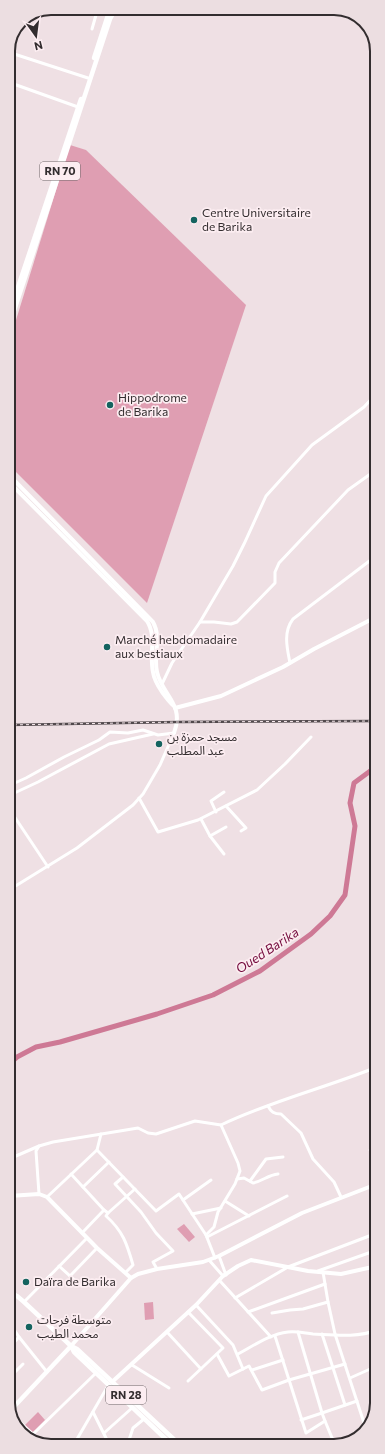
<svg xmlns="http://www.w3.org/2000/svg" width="385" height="1454" viewBox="0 0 385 1454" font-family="Commissioner,'Noto Sans Arabic',sans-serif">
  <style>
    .green { fill: #df9eb2 }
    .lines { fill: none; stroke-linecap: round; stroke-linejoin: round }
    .river { stroke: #ce7995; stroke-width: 5 }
    .street { stroke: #fff; stroke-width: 3 }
    .secondary { stroke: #fff; stroke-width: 4 }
    .primary { stroke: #fff; stroke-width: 4.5 }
    .rail-casing { stroke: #51494c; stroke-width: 2.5 }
    .rail { stroke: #fcedf1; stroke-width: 1; stroke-dasharray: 3; stroke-linecap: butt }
    .poi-dot { fill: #14635f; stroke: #fcedf1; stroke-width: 1.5 }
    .labels { text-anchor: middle; stroke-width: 3.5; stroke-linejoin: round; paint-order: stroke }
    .shield { fill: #fcedf1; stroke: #6f6769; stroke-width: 1 }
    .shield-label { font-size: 11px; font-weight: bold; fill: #332d2f }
    .poi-label { font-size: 12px; fill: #332d2f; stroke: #fcedf1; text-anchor: start }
    .water-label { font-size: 13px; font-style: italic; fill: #740b3d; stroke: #fcedf1 }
    .rim { fill: none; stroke: #332d2f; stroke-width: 2 }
  </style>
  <rect width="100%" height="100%" fill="#efe0e4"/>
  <g class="green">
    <polygon points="70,145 86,150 246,305 147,603 8,464 8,346"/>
    <polygon points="184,1224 195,1237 189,1242 177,1229"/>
    <polygon points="153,1302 154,1319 145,1320 144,1303"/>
    <polygon points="38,1412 45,1420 32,1433 24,1426"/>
  </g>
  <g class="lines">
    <polyline class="river" points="9,1064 17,1057 36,1047 60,1042 157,1014 213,995 260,971 311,934 330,916 345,895 355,826 350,803 354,783 377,766"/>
    <g class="street">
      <polyline points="104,8 109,9"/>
      <polyline points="92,29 96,15 96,8"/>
      <polyline points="8,52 88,78"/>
      <polyline points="8,82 78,107"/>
      <polyline points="200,622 214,622 231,624 237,622 275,583 275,572 279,563 348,490 376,470"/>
      <path d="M290 663C287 648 283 632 293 619L376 556"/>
      <polyline points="162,684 172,663 200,622 233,566 244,544 266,496 312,445 364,407 376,394"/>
      <polyline points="8,786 26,778 64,757 99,740 110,732 128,733 143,730 158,735 174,733 160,765 143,794 133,805 77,848 9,890"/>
      <polyline points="8,796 38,782 109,744 153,734"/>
      <polyline points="139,798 158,832 198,820 257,790 285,764 311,737"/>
      <polyline points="226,806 246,828 241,831"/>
      <polyline points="8,807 48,867"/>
      <polyline points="216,812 211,801 224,792"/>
      <polyline points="201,819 210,836 224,854"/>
      <polyline points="210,836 226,827"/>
      <polyline points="373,930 377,939"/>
      <polyline points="373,995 377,1002"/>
      <path d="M268 1106C271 1112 274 1114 281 1114L301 1133 313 1159 334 1182 341 1197"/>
      <path d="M221 1125C271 1101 325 1088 377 1067"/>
      <polyline points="377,1146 370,1150 377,1158"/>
      <polyline points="97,1150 156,1211 179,1194 206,1235"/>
      <polyline points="9,1159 39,1146 53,1142 138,1128 148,1133 156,1134 195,1121 221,1125 238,1163 240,1171 235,1184 218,1212 214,1227 206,1235 215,1258"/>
      <polyline points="71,1174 104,1210 82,1233"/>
      <polyline points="123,1177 115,1184 141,1212 156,1233 173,1251 153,1262 157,1269"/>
      <path d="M237 1179 244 1178 253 1183C263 1181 268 1175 278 1174"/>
      <polyline points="250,1181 266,1159 283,1157"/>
      <polyline points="83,1187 109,1162"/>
      <polyline points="39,1194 36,1151 39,1146"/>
      <polyline points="47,1197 97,1150 101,1134"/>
      <polyline points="183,1200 211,1180"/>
      <polyline points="225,1201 249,1216"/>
      <path d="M104 1210 108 1213 106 1216C123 1231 127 1244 133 1265L126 1272"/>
      <polyline points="108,1213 135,1189"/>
      <polyline points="192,1214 221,1208"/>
      <polyline points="207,1237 287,1196"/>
      <polyline points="219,1256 226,1275"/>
      <polyline points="209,1260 223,1276"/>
      <polyline points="59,1266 80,1285"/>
      <polyline points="318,1271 377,1250"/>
      <polyline points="70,1276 97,1248"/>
      <polyline points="220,1281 271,1337"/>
      <polyline points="9,1287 17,1296"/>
      <polyline points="235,1298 288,1267 377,1233"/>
      <polyline points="24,1302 87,1238"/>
      <polyline points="328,1302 335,1334 365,1426"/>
      <polyline points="196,1305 233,1345 243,1369"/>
      <polyline points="248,1312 325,1284"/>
      <polyline points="272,1313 290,1310 303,1309 328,1302 323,1272"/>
      <polyline points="9,1322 19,1337 47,1372"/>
      <polyline points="167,1332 201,1369"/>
      <polyline points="298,1332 322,1413 357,1401"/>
      <polyline points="322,1334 345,1405"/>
      <polyline points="275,1336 306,1433 325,1421 322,1413 301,1420"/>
      <polyline points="9,1348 19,1337"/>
      <polyline points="217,1354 229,1376 249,1366 262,1390 289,1380 345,1364"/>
      <path d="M238 1354C253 1346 270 1334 288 1332 297 1331 304 1333 313 1334 334 1335 357 1338 377 1330"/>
      <polyline points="132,1365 169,1388"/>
      <polyline points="252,1370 283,1360"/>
      <polyline points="9,1378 23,1364"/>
      <polyline points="350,1378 377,1366"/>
      <polyline points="188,1381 223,1348 188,1312"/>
      <polyline points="9,1412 33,1434 42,1444"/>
      <polyline points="93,1412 110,1446"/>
      <polyline points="325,1421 335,1445"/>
      <polyline points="104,1433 132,1408"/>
      <polyline points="29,1438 96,1373"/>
      <polyline points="340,1445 365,1426 369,1426"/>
      <polyline points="73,1446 109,1384"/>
      <polyline points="127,1446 133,1428 144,1419"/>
    </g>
    <g class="secondary">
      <path d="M8 474 153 622C162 638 153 655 157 672 162 695 185 704 174 733"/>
      <path d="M8 481 147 621C157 637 149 654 153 672 154 680 158 686 162 692 166 697 169 702 174 706"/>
      <polyline points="175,708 221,696 283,667 314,649 376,617"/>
      <polyline points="9,1196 39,1194 47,1197 97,1248 131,1278"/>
      <polyline points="71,1346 131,1278 138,1274 157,1269 203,1262 219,1256 302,1213 377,1184"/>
      <polyline points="112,1382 196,1305 223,1276 238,1266 251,1260 308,1271 341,1274 377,1266"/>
    </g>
    <g class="primary">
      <polyline points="94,58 109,12"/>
      <polyline points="8,317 81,99"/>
      <polyline points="8,329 110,19 114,12 112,8"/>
      <polyline points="9,1296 17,1296 24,1302 71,1346 77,1349 180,1445"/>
      <polyline points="71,1346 74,1352 172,1445"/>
      <polyline points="9,1412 71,1346"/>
    </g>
    <defs>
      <polyline id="rail" points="8,725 178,722 377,721"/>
    </defs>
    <use href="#rail" class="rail-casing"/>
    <use href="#rail" class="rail"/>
  </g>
  <g class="poi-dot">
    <circle cx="194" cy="220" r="4"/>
    <circle cx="110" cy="405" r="4"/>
    <circle cx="107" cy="647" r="4"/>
    <circle cx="159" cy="744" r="4"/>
    <circle cx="26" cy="1282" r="4"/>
    <circle cx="29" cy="1327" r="4"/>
  </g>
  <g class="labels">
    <g class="shield">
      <rect x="40" y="162" width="40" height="18" rx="3"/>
      <rect x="106" y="1386" width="40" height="18" rx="3"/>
    </g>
    <g class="shield-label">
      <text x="60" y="175">RN 70</text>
      <text x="126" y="1399">RN 28</text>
    </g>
    <g class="poi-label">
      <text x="202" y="217">Centre Universitaire<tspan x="202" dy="14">de Barika</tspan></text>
      <text x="118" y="402">Hippodrome<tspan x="118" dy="14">de Barika</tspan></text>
      <text x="115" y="644">Marché hebdomadaire<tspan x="115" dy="14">aux bestiaux</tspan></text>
      <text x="167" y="741">مسجد حمزة بن<tspan x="167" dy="14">عبد المطلب</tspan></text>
      <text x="34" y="1286">Daïra de Barika</text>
      <text x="37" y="1324">متوسطة فرحات<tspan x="37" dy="14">محمد الطيب</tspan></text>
    </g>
    <g class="water-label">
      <text transform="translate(267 950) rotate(-33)" y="5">Oued Barika</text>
    </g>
  </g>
  <path d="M0 0H385V1454H0ZM51 15H334A36 36 0 0 1 370 51V1403A36 36 0 0 1 334 1439H51A36 36 0 0 1 15 1403V51A36 36 0 0 1 51 15Z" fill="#ecdee1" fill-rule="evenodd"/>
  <path class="rim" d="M51 15H334A36 36 0 0 1 370 51V1403A36 36 0 0 1 334 1439H51A36 36 0 0 1 15 1403V51A36 36 0 0 1 51 15Z"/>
  <g transform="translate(36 36) rotate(166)" stroke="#fcedf1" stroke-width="3" paint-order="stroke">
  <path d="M0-3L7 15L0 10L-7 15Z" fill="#332d2f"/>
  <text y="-6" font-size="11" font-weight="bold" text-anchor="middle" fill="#332d2f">N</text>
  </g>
</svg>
